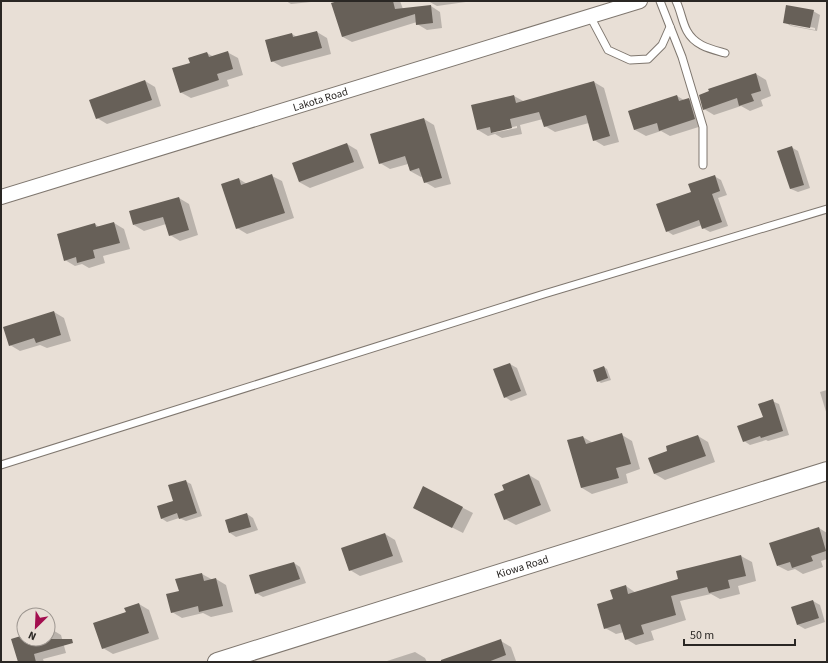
<svg xmlns="http://www.w3.org/2000/svg" width="828" height="663" viewBox="0 0 828 663" font-family="'Source Sans 3',sans-serif">
  <style>
    .shadow { fill: #0003; fill-rule: evenodd }
    .building { fill: #676058 }
    .lines { fill: none; stroke-linecap: round; stroke-linejoin: round }
    .service-casing { stroke: #7f776f; stroke-width: 9 }
    .minor-casing { stroke: #7f776f; stroke-width: 16 }
    .tertiary-casing { stroke: #7f776f; stroke-width: 20 }
    .service { stroke: #fff; stroke-width: 7 }
    .minor { stroke: #fff; stroke-width: 14 }
    .tertiary { stroke: #fff; stroke-width: 18 }
    .labels { text-anchor: middle; stroke-width: 4; stroke-linejoin: round; paint-order: stroke }
    .street-label { font-size: 11px; fill: #2a2724; stroke: #e8dfd6 }
  </style>
  <rect width="100%" height="100%" fill="#e8dfd6"/>
  <g class="shadow">
    <polygon points="286,1 311,1 311,2 291,4"/>
    <polygon points="341,1 400,1 403,9 431,6 440,12 442,28 427,30 417,24 417,22 352,42 343,37"/>
    <polygon points="428,1 473,1 437,6"/>
    <path d="M813 11 820 15 817 31 791 26 784 22ZM790 23 815 28V30L790 25Z"/>
    <polygon points="317,32 327,38 331,54 282,67 272,61 292,34 297,37"/>
    <polygon points="227,52 238,58 243,75 227,80 229,86 191,98 180,92 191,63 189,58 207,53 214,57"/>
    <polygon points="756,74 766,80 771,96 761,100 763,106 750,111 741,106 714,115 704,109"/>
    <polygon points="145,81 155,87 161,106 107,124 97,118"/>
    <path d="M594 82 604 88 619 142 604 146 594 140 589 123 555 132 545 126 543 119 520 125 522 134 502 138 495 134 488 136 478 130 514 96 525 102ZM517 126V128L492 133V132Z"/>
    <polygon points="677,96 684,100 689,99 699,105 705,125 670,136 661,131 646,136 635,130 629,111"/>
    <polygon points="424,119 434,125 451,184 435,188 425,182 423,176 421,177 410,171 408,164 390,169 380,163"/>
    <polygon points="347,144 357,150 364,168 310,188 299,182"/>
    <polygon points="791,147 798,151 810,188 798,192 791,189"/>
    <polygon points="272,176 282,181 294,218 247,234 237,228 239,179 247,184"/>
    <polygon points="714,176 721,180 727,195 718,198 728,226 710,232 703,228 702,225 673,235 667,231 692,193"/>
    <polygon points="179,198 189,204 198,235 180,241 170,235 166,224 144,231 134,225"/>
    <polygon points="114,223 124,229 130,249 103,256 105,263 89,268 82,264 75,266 65,260 95,224 99,227"/>
    <polygon points="54,312 64,318 71,341 47,348 40,345 20,351 10,345"/>
    <polygon points="510,364 517,368 527,395 511,401 505,397"/>
    <polygon points="604,367 607,369 611,380 601,383 598,381"/>
    <polygon points="827,390 827,415 820,392"/>
    <polygon points="772,401 779,404 789,435 768,441 766,440 750,445 744,441 764,418"/>
    <polygon points="622,435 632,441 640,469 626,474 628,483 592,494 582,488 583,437 593,443"/>
    <polygon points="698,436 708,442 715,462 665,480 655,474 669,452"/>
    <polygon points="529,475 539,481 551,511 516,525 505,519 506,491"/>
    <polygon points="185,481 191,484 202,516 186,521 179,518 167,522 161,518 175,502"/>
    <polygon points="424,488 473,513 463,533 414,508"/>
    <polygon points="247,514 253,518 258,530 236,537 230,533"/>
    <polygon points="819,528 827,533 827,559 821,561 823,567 803,574 795,569 788,571 778,566"/>
    <polygon points="385,534 395,540 403,562 360,576 350,570"/>
    <polygon points="741,556 752,562 756,581 738,586 740,594 720,599 711,594 680,601 686,620 651,631 654,640 636,645 626,639 624,632 616,634 605,628 614,600 626,586 636,593 679,580"/>
    <polygon points="294,563 300,567 306,583 263,597 256,593"/>
    <polygon points="202,574 213,580 216,579 226,585 233,612 211,617 203,613 182,618 172,612 180,592"/>
    <polygon points="813,601 820,605 825,622 805,629 798,625"/>
    <polygon points="139,604 149,610 159,639 113,654 103,648 127,613"/>
    <polygon points="48,629 51,629 61,635 66,653 43,659 44,662 19,662 24,636 24,639 48,639"/>
    <polygon points="501,641 511,647 516,661 458,662"/>
    <polygon points="415,652 425,658 427,662 384,662"/>
  </g>
  <g class="building">
    <polygon points="338,1 393,1 395,9 431,5 433,23 416,25 415,14 342,37 331,3"/>
    <polygon points="786,5 814,10 810,28 783,23"/>
    <polygon points="317,31 322,48 271,62 265,40 292,33 293,37"/>
    <polygon points="228,51 233,69 217,74 219,80 180,93 172,68 190,63 188,58 207,52 209,57"/>
    <polygon points="756,73 761,91 751,94 754,101 739,106 737,98 703,110 699,95 709,91 708,89"/>
    <polygon points="145,80 152,100 96,119 89,100"/>
    <polygon points="594,81 610,136 593,141 586,115 544,127 539,112 510,119 512,128 491,133 490,127 477,130 471,105 514,95 516,103"/>
    <polygon points="677,95 679,101 689,98 695,119 659,131 657,123 634,130 628,111"/>
    <polygon points="424,118 442,178 424,183 419,168 410,171 405,156 379,164 370,134"/>
    <polygon points="347,143 354,162 299,182 292,163"/>
    <polygon points="792,146 804,185 790,189 777,151"/>
    <polygon points="272,174 285,213 236,229 221,184 239,178 241,185"/>
    <polygon points="715,175 720,191 712,194 722,222 702,229 699,220 666,232 656,204 691,192 688,184"/>
    <polygon points="179,197 189,230 169,236 163,217 133,225 129,211"/>
    <polygon points="114,222 120,243 93,250 95,258 77,263 76,257 64,261 57,234 95,223 96,227"/>
    <polygon points="54,311 61,335 36,343 34,338 9,346 3,327"/>
    <polygon points="510,363 521,391 504,398 493,369"/>
    <polygon points="604,366 608,378 597,382 593,370"/>
    <polygon points="773,399 783,431 761,438 760,436 743,442 737,426 763,417 758,404"/>
    <polygon points="622,433 631,464 616,468 619,478 581,488 567,440 583,436 586,444"/>
    <polygon points="698,435 706,456 654,474 648,458 667,451 666,446"/>
    <polygon points="529,474 541,505 504,520 494,494 504,490 502,485"/>
    <polygon points="186,480 197,513 179,519 177,513 161,519 157,506 173,501 168,485"/>
    <polygon points="423,486 463,507 452,528 413,508"/>
    <polygon points="247,513 251,527 229,533 225,520"/>
    <polygon points="819,527 826,551 811,556 813,561 792,568 790,562 777,566 769,543"/>
    <polygon points="385,533 393,556 349,571 341,548"/>
    <polygon points="741,555 746,576 728,580 730,588 709,593 707,587 671,596 676,615 641,625 644,634 625,640 620,624 604,629 597,604 613,599 610,590 626,585 628,594 678,579 676,571"/>
    <polygon points="294,562 300,579 255,594 249,575"/>
    <polygon points="202,573 204,581 216,578 223,606 199,612 198,606 171,613 166,594 179,591 175,579"/>
    <polygon points="813,600 819,618 797,625 791,607"/>
    <polygon points="139,603 149,633 102,649 93,623 126,612 124,608"/>
    <polygon points="24,635 24,639 72,639 73,643 34,654 36,662 18,662 11,639"/>
    <polygon points="501,639 506,655 488,662 441,662 441,660"/>
  </g>
  <g class="lines">
    <defs>
      <g id="service">
        <polyline points="660,1 682,57 703,127 703,165"/>
        <path d="M676 1C681 11 682 22 687 31 695 46 711 49 725 53"/>
        <polyline points="590,16 608,50 630,60 648,59 662,45 670,27"/>
        <polyline points="1,465 544,294 827,209"/>
      </g>
      <g id="minor">
        <path id="s1" d="M1 197 640 1"/>
      </g>
      <g id="tertiary">
        <path id="s2" d="M217 662 827 471"/>
      </g>
    </defs>
    <use href="#service" class="service-casing"/>
    <use href="#minor" class="minor-casing"/>
    <use href="#tertiary" class="tertiary-casing"/>
    <use href="#service" class="service"/>
    <use href="#minor" class="minor"/>
    <use href="#tertiary" class="tertiary"/>
  </g>
  <g class="labels">
    <g class="street-label">
      <text dy="4" stroke="none"><textPath href="#s1" startOffset="334">Lakota Road</textPath></text>
      <text dy="4" stroke="none"><textPath href="#s2" startOffset="320">Kiowa Road</textPath></text>
    </g>
  </g>
  <rect width="828" height="663" fill="none" stroke="#2a2724" stroke-width="4"/>
  <g transform="translate(36 627) rotate(204)"><circle r="19" fill="#e8dfd6" stroke="#9c958f"/>
  <path d="M0-3L7 15L0 10L-7 15Z" fill="#a30e4f"/>
  <text y="-6" font-size="11" font-weight="bold" text-anchor="middle" fill="#2a2724">N</text>
  </g>
  <path d="M684 639v6h111v-6" fill="none" stroke="#2a2724" stroke-width="2"/>
  <text x="690" y="639" font-size="12" fill="#2a2724" stroke="#e8dfd6" stroke-width="3" paint-order="stroke">50 m</text>
</svg>
